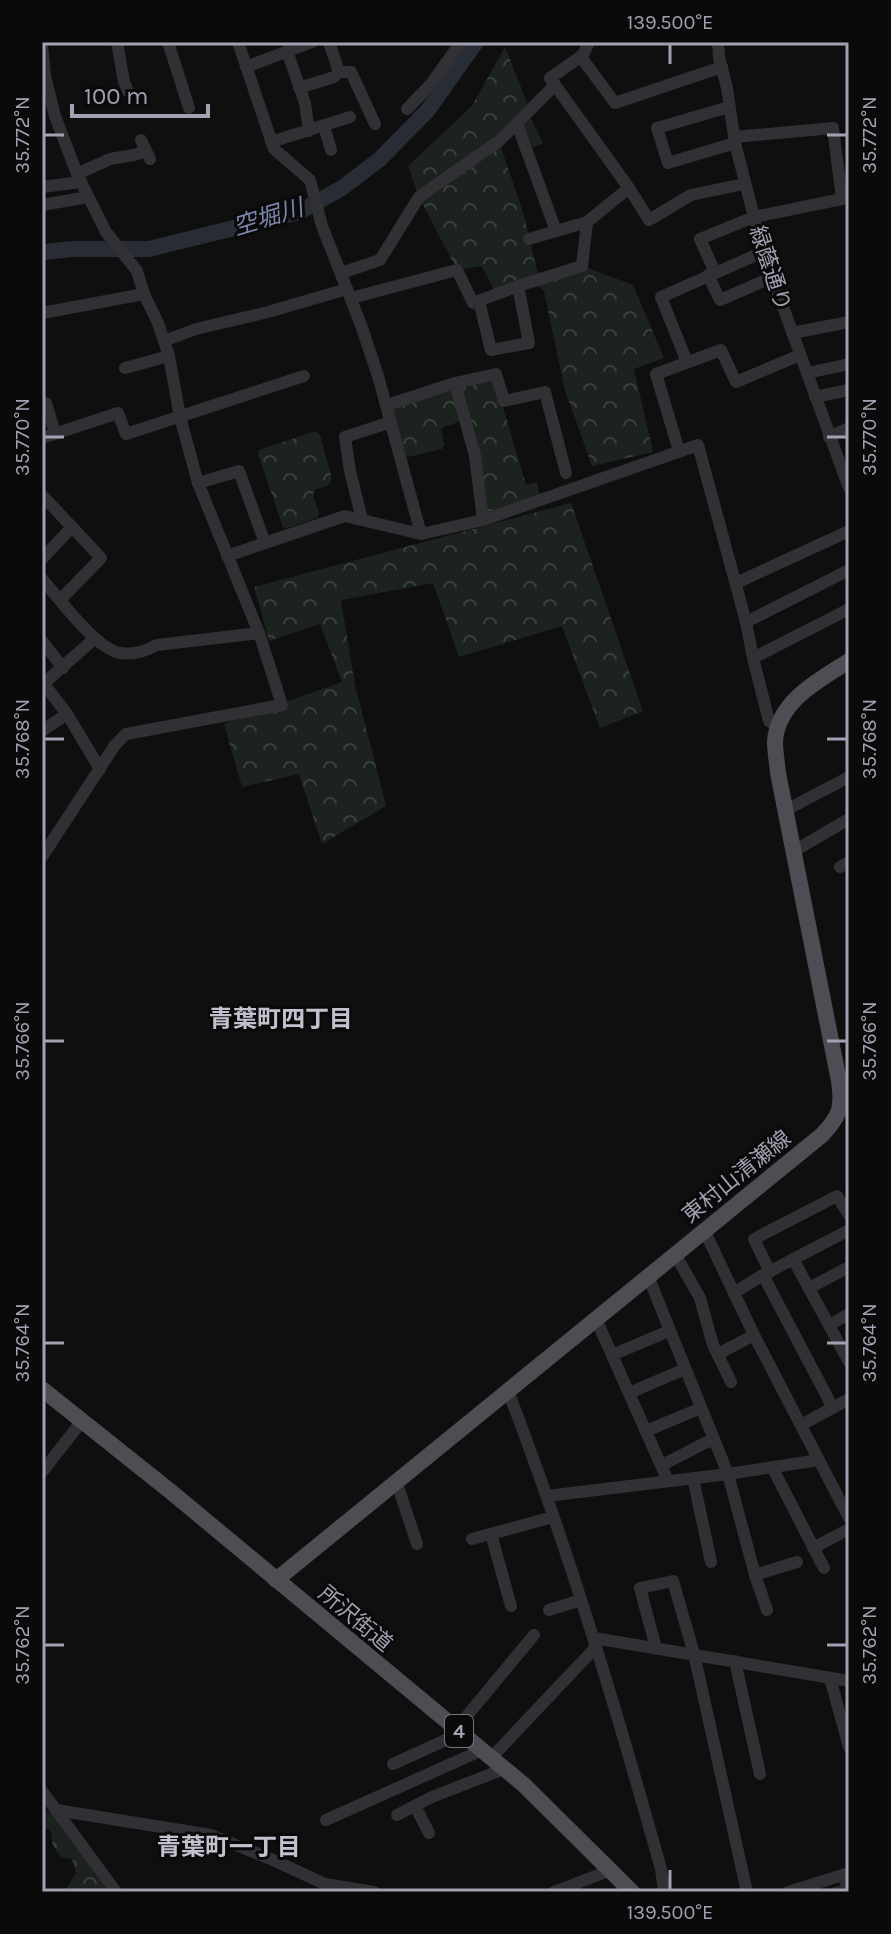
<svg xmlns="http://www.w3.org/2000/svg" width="891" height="1934" viewBox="0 0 891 1934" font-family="Karla,'Noto Sans JP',sans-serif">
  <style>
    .forest { fill: url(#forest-crowns) }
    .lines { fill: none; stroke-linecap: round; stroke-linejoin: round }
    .stream { stroke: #282c35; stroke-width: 3 }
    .river { stroke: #282c35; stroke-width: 16 }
    .minor { stroke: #313035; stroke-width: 12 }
    .major { stroke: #4d4d54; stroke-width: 16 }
    .ticks { fill: none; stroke: #a1a1b1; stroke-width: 3 }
    .labels { text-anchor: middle; stroke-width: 6; stroke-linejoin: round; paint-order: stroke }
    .shield { fill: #0b0a0b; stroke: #74747f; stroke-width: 2 }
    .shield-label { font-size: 20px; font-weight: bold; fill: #a1a1b1 }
    .street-label { font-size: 22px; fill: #a1a1b1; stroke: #0b0a0b }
    .water-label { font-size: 24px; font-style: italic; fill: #7886ab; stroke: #0b0a0b }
    .neighbourhood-label { font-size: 24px; font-weight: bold; fill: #c1c2cd; stroke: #0b0a0b }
    .neatline { fill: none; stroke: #a1a1b1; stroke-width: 3 }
    .ticks-label { font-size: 20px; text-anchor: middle; fill: #a1a1b1 }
  </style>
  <defs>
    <pattern id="forest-crowns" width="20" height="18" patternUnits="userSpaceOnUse" patternTransform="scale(2)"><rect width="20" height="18" fill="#1c231e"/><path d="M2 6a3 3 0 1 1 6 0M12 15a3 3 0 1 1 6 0" fill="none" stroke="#3a403c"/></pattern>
  </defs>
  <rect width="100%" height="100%" fill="#100f10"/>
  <g class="forest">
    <polygon points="505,47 530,110 528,113 543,143 528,150 516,124 499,142 523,212 539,278 582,266 633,285 664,358 634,369 653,452 592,466 565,390 544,291 532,281 496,294 482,266 457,270 419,197 408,166 472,106"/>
    <polygon points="494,377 526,485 537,482 540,497 482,516 459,386"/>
    <path d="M450 389 455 392 461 419C456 425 447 424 441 429L444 445 442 449 408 457 403 455 392 413 395 406Z"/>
    <polygon points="316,431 320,435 332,479 328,486 316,489 313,494 319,514 317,518 287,528 283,527 258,454 259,450"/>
    <polygon points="571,503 643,711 600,728 562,626 459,657 433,583 341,600 355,685 386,806 322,844 299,774 242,787 224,724 342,682 320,624 269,641 254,587"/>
    <polygon points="42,1809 52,1814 108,1892 64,1892 76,1873 72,1859 61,1857 53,1846 50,1829 42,1829"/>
  </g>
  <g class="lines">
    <polyline class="stream" points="824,1892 840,1887"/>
    <polyline class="river" points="42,252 74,249 149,249 299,212 342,188 380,159 428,110 476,42"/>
    <g class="minor">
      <polyline points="117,42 124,82 128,91"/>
      <polyline points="168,42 189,108"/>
      <polyline points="238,42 274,149 310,180 322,226 361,325 378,376 421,534"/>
      <polyline points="329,42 339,72 351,72 375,124"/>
      <polyline points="589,42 583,55 550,78 629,188 649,220 691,195 744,184"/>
      <polyline points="718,42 719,57 727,88 735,143 763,252 849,488"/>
      <polyline points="42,44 45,76 55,116 77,174 106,232 137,271 144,294 158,323 169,356 180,417 198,483 259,633 282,705 126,734 115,745 42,857"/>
      <polyline points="287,51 305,103 309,131"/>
      <polyline points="581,57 615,103 722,67"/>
      <polyline points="246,67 312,42"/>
      <polyline points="299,88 334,77"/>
      <polyline points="729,107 657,128 668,163 735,143"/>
      <polyline points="407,109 431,84 461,42"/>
      <polyline points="517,124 556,231"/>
      <polyline points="324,126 331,150"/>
      <polyline points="141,140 150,159"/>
      <polyline points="271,142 350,117"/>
      <polyline points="77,174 110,159 134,155 146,151"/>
      <polyline points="42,187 81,182"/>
      <polyline points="42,205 88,197"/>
      <polyline points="529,239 587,222"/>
      <polyline points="715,272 700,239 754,217 842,199 833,128 734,137"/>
      <polyline points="341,273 380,260 419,197 499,141 555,85"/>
      <polyline points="708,275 720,300 773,277"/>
      <polyline points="351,298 457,270 473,303 518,286 582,266 587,222 629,188"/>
      <polyline points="479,301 491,350 529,343 518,286"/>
      <polyline points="42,313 144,294"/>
      <polyline points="792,333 849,322"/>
      <polyline points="164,341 196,329 268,312 347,289"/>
      <polyline points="687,362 661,297 763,252"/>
      <polyline points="125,368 169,356"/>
      <polyline points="807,373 849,364"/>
      <polyline points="455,383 475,456 483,520"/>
      <polyline points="815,397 849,390"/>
      <polyline points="46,403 55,433"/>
      <polyline points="387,405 455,383 496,374 504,401 545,392 566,473"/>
      <polyline points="829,437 849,428"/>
      <polyline points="42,438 118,413 126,434 304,376"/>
      <polyline points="679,451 656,374 721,350 736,382 800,355"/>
      <polyline points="198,483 239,471 265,543 227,556"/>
      <polyline points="42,495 101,558 60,600"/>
      <polyline points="362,519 350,471 345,437 391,422"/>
      <polyline points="265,543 345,516 421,534 483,520 698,445 746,622 753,658 769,721 778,727"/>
      <polyline points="42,559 72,527"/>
      <path d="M42 579C59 598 96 649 120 653 132 655 146 651 157 645L259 633"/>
      <polyline points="736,583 849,531"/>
      <polyline points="746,622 849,570"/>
      <polyline points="42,641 63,668"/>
      <polyline points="753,658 849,609"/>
      <polyline points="44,684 67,714 100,769"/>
      <polyline points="42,685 94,639"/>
      <polyline points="42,731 67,714"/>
      <polyline points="786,810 849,777"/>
      <polyline points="794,851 849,819"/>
      <polyline points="840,867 849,862"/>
      <polyline points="704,1230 754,1335 849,1518"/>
      <polyline points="675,1254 700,1298 713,1345 731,1382"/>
      <polyline points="793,1259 849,1362"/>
      <polyline points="770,1272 754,1239 837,1196 849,1215"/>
      <polyline points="763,1275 833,1408"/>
      <polyline points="648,1276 728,1474 755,1575 767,1610"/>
      <polyline points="809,1288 849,1267"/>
      <polyline points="735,1292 763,1275 849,1230"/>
      <polyline points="596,1319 668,1481"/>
      <polyline points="829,1325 849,1314"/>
      <polyline points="718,1354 754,1335"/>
      <polyline points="612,1355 669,1331"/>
      <path d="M508 1391C568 1547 616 1708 661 1869L664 1892"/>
      <polyline points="629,1393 685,1369"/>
      <polyline points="801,1425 849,1399"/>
      <polyline points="646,1431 701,1408"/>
      <path d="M661 1465C680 1457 695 1447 714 1439"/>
      <polyline points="772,1467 824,1568"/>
      <polyline points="42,1472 82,1421"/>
      <polyline points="693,1478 711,1562"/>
      <polyline points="397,1483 417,1544"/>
      <polyline points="547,1496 728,1474 819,1460"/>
      <polyline points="491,1534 511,1606"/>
      <polyline points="472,1539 553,1517"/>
      <polyline points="813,1548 849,1529"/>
      <polyline points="755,1575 797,1562"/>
      <polyline points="549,1610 581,1600"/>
      <polyline points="594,1638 849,1681"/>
      <polyline points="656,1648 640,1588 673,1581 694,1654 747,1892"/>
      <polyline points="735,1661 760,1774"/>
      <polyline points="830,1678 849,1747"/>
      <polyline points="456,1729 534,1635"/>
      <polyline points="491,1758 596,1647"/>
      <polyline points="393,1764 461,1733"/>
      <polyline points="42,1791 116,1892"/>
      <polyline points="415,1806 429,1833"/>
      <polyline points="56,1810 211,1835 273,1860 325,1884 374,1892"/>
      <polyline points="397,1815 432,1797 504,1769"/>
      <polyline points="326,1820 482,1750"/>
      <polyline points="843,1875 849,1891"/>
      <polyline points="554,1892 611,1870"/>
      <polyline points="788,1892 849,1873"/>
    </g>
    <g class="major">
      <polyline points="42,1389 170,1491 524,1785 632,1892"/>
      <path d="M276 1580 822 1135C840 1116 843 1107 839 1081L778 773C777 762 775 752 775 741 778 701 819 680 849 661"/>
    </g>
  </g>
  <path class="ticks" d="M670 44V64M44 135H64M827 135H847M44 437H64M827 437H847M44 739H64M827 739H847M44 1041H64M827 1041H847M44 1343H64M827 1343H847M44 1645H64M827 1645H847M670 1870V1890"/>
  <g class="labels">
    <rect class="shield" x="445" y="1715" width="28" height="32" rx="6"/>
    <g class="shield-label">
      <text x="459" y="1738">4</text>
    </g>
    <g class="street-label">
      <text transform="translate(771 268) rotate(72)" y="8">緑蔭通り</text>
      <text transform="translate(736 1176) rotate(-39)" y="8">東村山清瀬線</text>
      <text transform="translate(356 1618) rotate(40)" y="8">所沢街道</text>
    </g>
    <g class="water-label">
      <text transform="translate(268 217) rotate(-17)" y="8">空堀川</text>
    </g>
    <g class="neighbourhood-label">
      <text x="281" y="1027">青葉町四丁目</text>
      <text x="229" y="1855">青葉町一丁目</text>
    </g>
  </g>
  <rect width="891" height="1934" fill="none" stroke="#0b0a0b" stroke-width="88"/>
  <path d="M72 104v12h136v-12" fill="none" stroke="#a1a1b1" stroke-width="4"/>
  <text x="84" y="104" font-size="24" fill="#a1a1b1" stroke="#0b0a0b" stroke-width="6" paint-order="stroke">100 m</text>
  <rect x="44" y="44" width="803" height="1846" class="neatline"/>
  <g class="ticks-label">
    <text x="670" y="29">139.500°E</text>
    <text transform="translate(22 135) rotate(-90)" y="7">35.772°N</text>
    <text transform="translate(869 135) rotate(-90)" y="7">35.772°N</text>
    <text transform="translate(22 437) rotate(-90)" y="7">35.770°N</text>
    <text transform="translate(869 437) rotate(-90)" y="7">35.770°N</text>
    <text transform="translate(22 739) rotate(-90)" y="7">35.768°N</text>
    <text transform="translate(869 739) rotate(-90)" y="7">35.768°N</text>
    <text transform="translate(22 1041) rotate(-90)" y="7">35.766°N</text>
    <text transform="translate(869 1041) rotate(-90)" y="7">35.766°N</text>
    <text transform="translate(22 1343) rotate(-90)" y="7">35.764°N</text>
    <text transform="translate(869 1343) rotate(-90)" y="7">35.764°N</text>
    <text transform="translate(22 1645) rotate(-90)" y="7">35.762°N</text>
    <text transform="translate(869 1645) rotate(-90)" y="7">35.762°N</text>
    <text x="670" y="1919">139.500°E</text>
  </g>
</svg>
